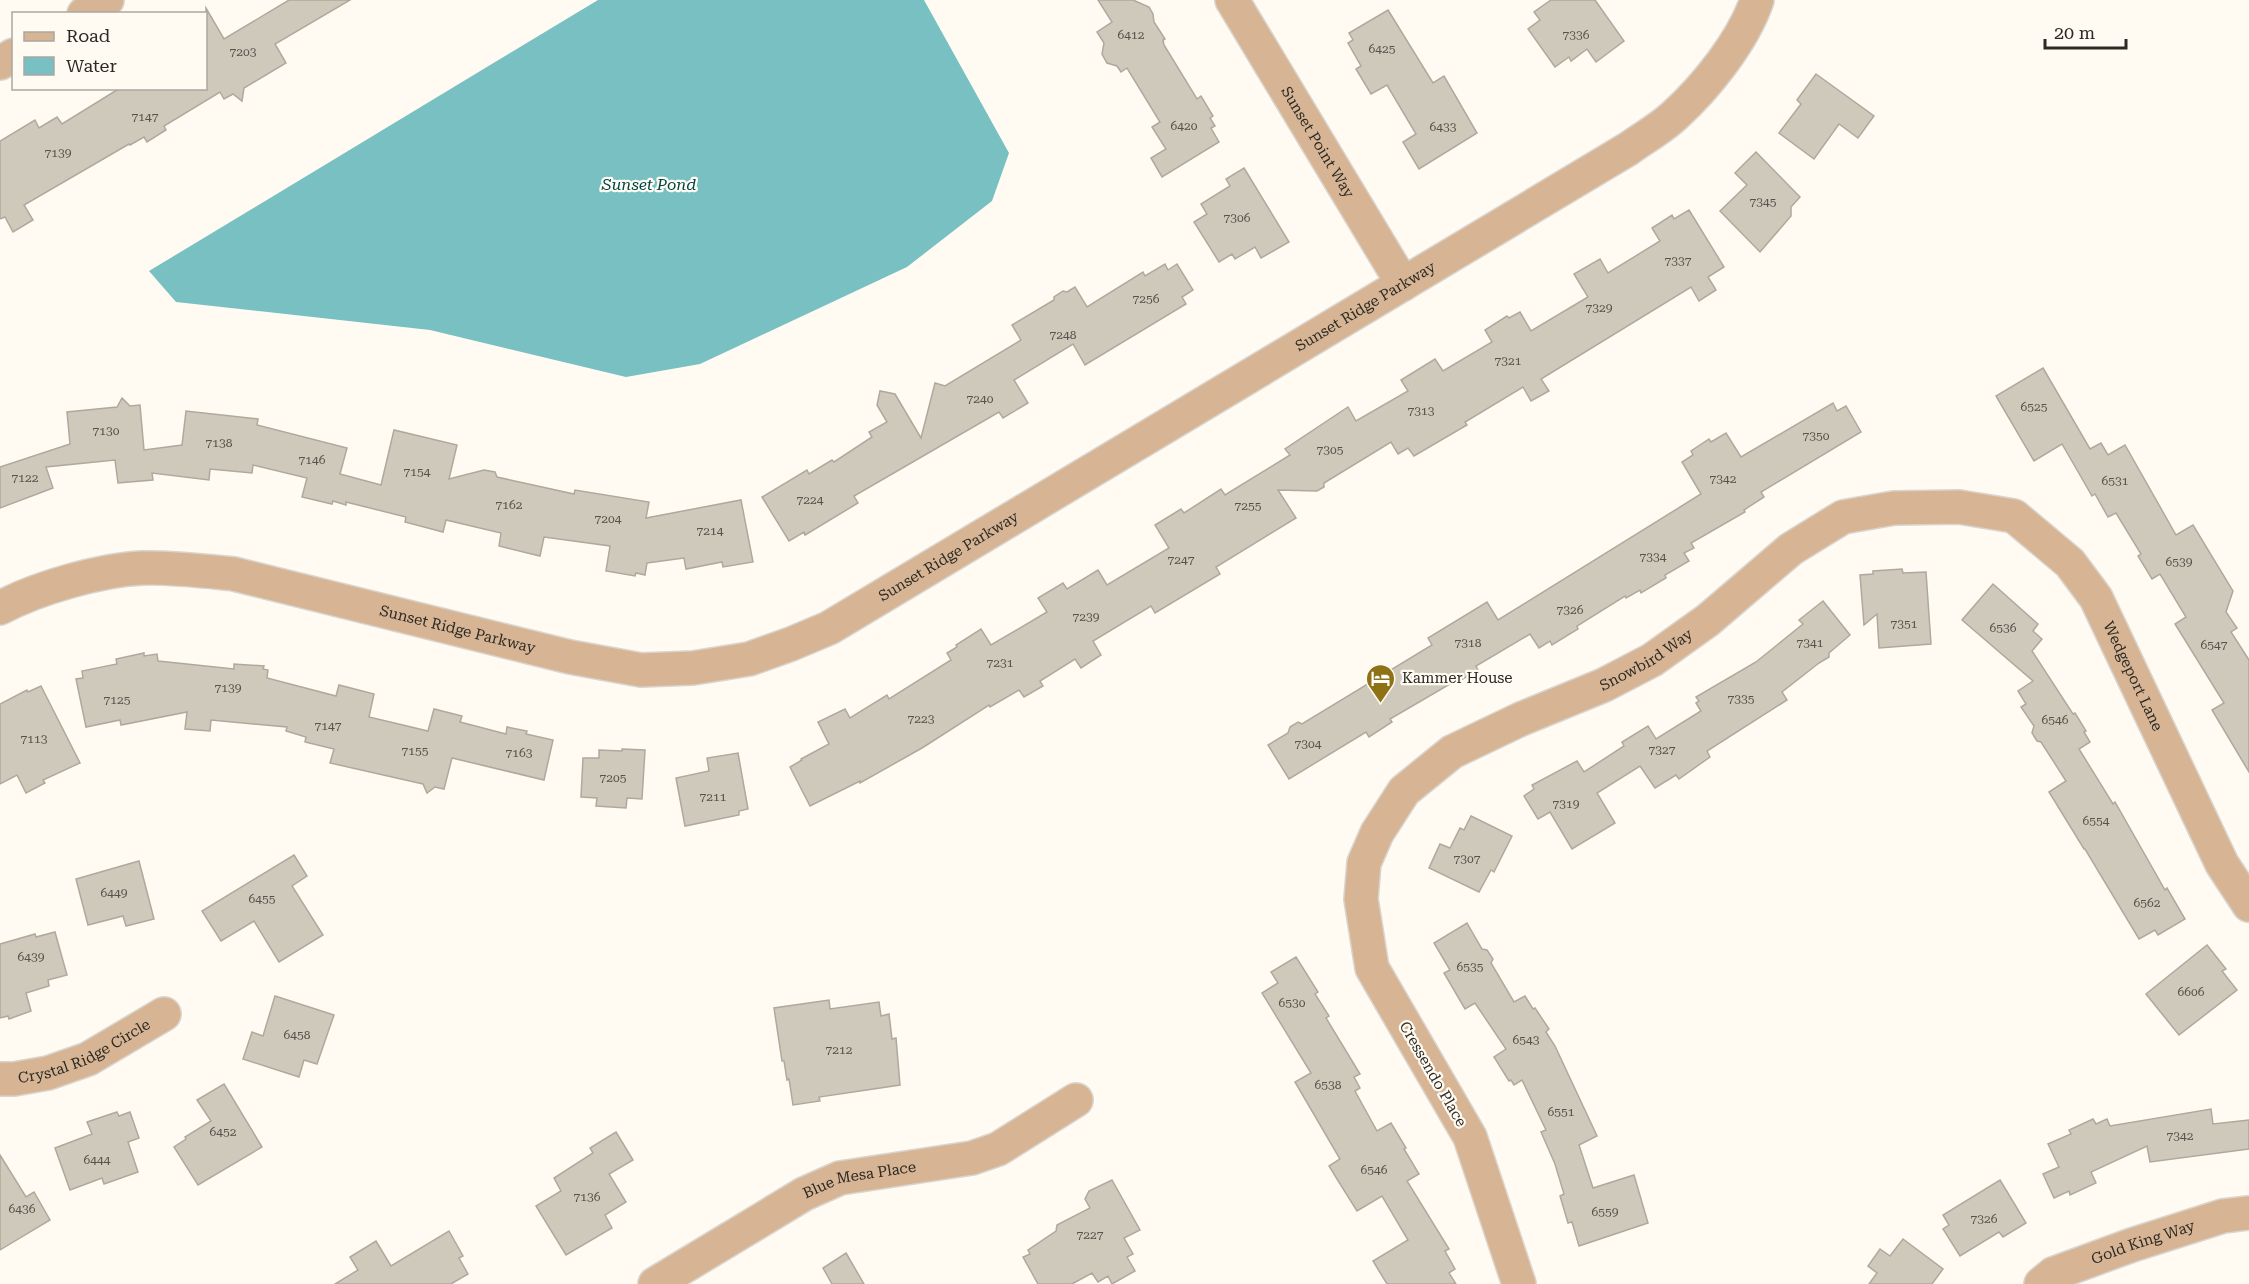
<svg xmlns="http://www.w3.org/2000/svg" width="2249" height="1284" viewBox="0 0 2249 1284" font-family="'Roboto Serif',serif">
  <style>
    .water { fill: #79c0c2 }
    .building { fill: #cec9bb; stroke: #aea99c; stroke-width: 1.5 }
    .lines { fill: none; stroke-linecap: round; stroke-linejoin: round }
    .minor-casing { stroke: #d9d5ce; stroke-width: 36 }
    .minor { stroke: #d7b594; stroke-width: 33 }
    .labels { text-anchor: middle; stroke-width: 4.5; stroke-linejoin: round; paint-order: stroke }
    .number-label { font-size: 12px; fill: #54524a }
    .street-label { font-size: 15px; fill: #2c2a25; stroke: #fffbf3 }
    .poi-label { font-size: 15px; fill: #2c2a25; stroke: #fffbf3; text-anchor: start }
    .water-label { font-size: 16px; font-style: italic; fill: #004547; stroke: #fffbf3 }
  </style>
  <rect width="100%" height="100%" fill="#fffbf3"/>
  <polygon class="water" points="598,0 924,0 1009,153 992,201 907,267 700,364 626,377 430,330 176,302 149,271"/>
  <g class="building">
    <polygon points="289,0 350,0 275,44 286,63 244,88 242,101 233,94 224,99 220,92 164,126 166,130 147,142 144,137 130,145 129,144 24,205 33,220 13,232 5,217 0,219 0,141 35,120 39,128 57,117 62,124 120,88 206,88 206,8 224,39"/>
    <polygon points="1098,0 1133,0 1149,7 1153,14 1154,22 1165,39 1163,40 1164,45 1197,99 1201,96 1213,116 1210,118 1215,126 1211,128 1219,142 1162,177 1151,158 1166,149 1152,127 1160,122 1127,68 1121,72 1117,66 1107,63 1102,54 1104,43 1097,32 1112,22"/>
    <polygon points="1551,0 1595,0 1624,41 1596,62 1587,49 1571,61 1569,57 1555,67 1528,29 1540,20 1534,12"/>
    <polygon points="1388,10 1433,83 1444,76 1477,133 1419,169 1403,142 1416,134 1387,85 1371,94 1356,69 1361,66 1348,43 1353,40 1349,33"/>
    <polygon points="1816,74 1874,116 1858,138 1839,124 1814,159 1779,133 1801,104 1797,100"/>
    <polygon points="1756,152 1800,197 1791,207 1791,216 1760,252 1720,211 1747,185 1735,173"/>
    <polygon points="1244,168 1289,242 1261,258 1255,247 1235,259 1232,254 1219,262 1194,222 1207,214 1201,204 1230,186 1226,179"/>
    <polygon points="1689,210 1724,267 1708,277 1716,290 1699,301 1691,287 1541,379 1549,391 1531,401 1523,387 1465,422 1467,425 1414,456 1408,448 1398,454 1391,442 1324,483 1324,487 1317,491 1278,490 1296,518 1216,567 1220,574 1155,613 1151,606 1093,641 1101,655 1081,668 1075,659 1040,681 1043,686 1024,697 1019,690 990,707 989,705 922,748 860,783 860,781 810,806 790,767 802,760 801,759 829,744 818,722 845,709 850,718 887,695 889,699 951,660 947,653 957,647 956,645 981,629 991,645 1047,612 1038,598 1063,583 1067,589 1098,570 1107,585 1169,548 1155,525 1181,509 1184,513 1221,489 1225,495 1290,455 1285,449 1348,407 1356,421 1408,391 1401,380 1435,359 1443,371 1492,342 1485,330 1507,316 1509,318 1520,312 1531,331 1588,297 1574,274 1600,259 1608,273 1660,241 1652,228 1672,215 1674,219"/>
    <polygon points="1165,264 1168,270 1177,264 1193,290 1182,297 1186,304 1085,365 1073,344 1014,380 1028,403 1003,418 999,412 854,496 858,503 805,535 804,532 789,541 762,497 807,470 809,474 832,460 834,462 872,437 869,432 887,422 877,405 880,391 895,394 921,438 935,383 945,386 1021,340 1012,325 1054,300 1054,297 1063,291 1067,292 1075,287 1087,307 1143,272 1145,276"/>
    <polygon points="2043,368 2090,449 2101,443 2108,455 2125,445 2176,535 2193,525 2233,591 2226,612 2237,628 2231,632 2249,660 2249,772 2212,710 2224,703 2175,624 2186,617 2160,574 2152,579 2138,556 2141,554 2116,513 2108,517 2095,494 2092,496 2062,444 2034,461 1996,396"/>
    <polygon points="122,398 130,406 140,405 144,450 182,445 186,411 258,419 257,425 347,448 340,474 381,485 394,430 457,445 449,479 484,470 495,472 497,477 574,494 575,490 649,502 646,518 741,500 753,562 723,567 722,562 686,569 684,558 647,563 645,575 636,573 635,576 606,571 610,546 544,537 540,556 499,546 501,533 446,520 443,532 405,522 406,517 346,502 346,505 333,501 332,504 302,497 307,478 253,465 252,473 210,469 209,480 152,473 153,480 118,483 115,460 46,467 53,488 0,508 0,467 70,444 67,412 117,407"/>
    <polygon points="1833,403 1837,411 1846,406 1861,432 1761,492 1764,497 1744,510 1745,512 1691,543 1694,548 1684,553 1689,561 1665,575 1666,578 1641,593 1640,590 1626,598 1625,596 1577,626 1578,629 1552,645 1550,641 1539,648 1530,634 1476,666 1478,670 1456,683 1455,681 1390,719 1392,722 1369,737 1366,732 1289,779 1268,745 1288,733 1290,727 1298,722 1302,724 1432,645 1428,638 1487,602 1498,620 1701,494 1682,462 1693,455 1691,451 1709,439 1711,442 1726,433 1741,457"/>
    <polygon points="1902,569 1903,573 1926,572 1931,644 1879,648 1877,614 1864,625 1860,575 1873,574 1873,571"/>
    <polygon points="1993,584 2038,624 2033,631 2042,639 2032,651 2073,714 2075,713 2086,731 2084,732 2090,742 2079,749 2113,804 2115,802 2165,890 2167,888 2185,919 2158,935 2155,930 2139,939 2085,849 2084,849 2049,792 2066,781 2041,742 2037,741 2032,733 2034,726 2021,707 2026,704 2018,691 2033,681 1962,620"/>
    <polygon points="1823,601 1850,635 1829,653 1829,657 1819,663 1782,692 1787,700 1707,751 1710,757 1679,779 1676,775 1655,788 1640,766 1597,793 1615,823 1572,849 1550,812 1538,819 1524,796 1534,789 1532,785 1577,761 1584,772 1624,746 1622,742 1648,726 1656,739 1701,711 1696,703 1699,701 1696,697 1756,662 1803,624 1799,620"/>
    <polygon points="144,653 144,656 157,654 158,661 234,669 234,664 264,666 263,669 268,670 267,678 336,696 339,685 374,694 369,717 428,731 434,709 462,716 460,722 506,734 507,727 527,731 526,734 553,740 544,780 452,758 444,789 435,787 427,793 423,784 330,763 334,749 305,742 306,737 286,731 287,727 211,720 210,731 185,729 187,712 121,725 120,720 86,727 76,679 83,678 82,671 117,664 116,659"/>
    <polygon points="41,686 80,763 43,780 45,783 26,793 17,775 0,784 0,704 27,690 28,692"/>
    <polygon points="622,749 645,750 642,799 627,798 626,808 596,806 597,798 581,797 583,758 599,758 599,750 622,751"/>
    <polygon points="738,753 748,809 739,811 739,815 685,826 676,778 709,771 707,758"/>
    <polygon points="1471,816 1512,836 1494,872 1491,870 1479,892 1429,868 1440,844 1450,848 1460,828 1464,830"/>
    <polygon points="294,855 307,876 292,886 323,935 279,962 254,921 221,941 202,911"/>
    <polygon points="139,861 154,919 126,926 123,916 88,925 76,879"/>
    <polygon points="1467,923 1482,949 1487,950 1493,959 1491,963 1514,1002 1525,996 1533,1009 1535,1008 1549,1029 1546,1032 1555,1046 1597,1136 1579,1145 1593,1188 1634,1175 1648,1223 1579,1246 1572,1222 1568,1223 1560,1196 1564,1194 1555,1164 1541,1132 1546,1130 1522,1080 1514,1085 1511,1080 1509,1081 1494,1057 1506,1049 1475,1003 1465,1009 1444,973 1450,970 1434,943"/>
    <polygon points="55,932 67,975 48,980 49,986 26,993 31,1011 9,1019 8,1016 0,1018 0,944 35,934 36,937"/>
    <polygon points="2207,945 2226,969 2222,971 2237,990 2179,1035 2146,994"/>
    <polygon points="1296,957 1318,992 1315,994 1329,1016 1326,1018 1360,1074 1354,1077 1360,1088 1355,1091 1377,1131 1391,1123 1406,1148 1404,1149 1419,1174 1407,1181 1449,1249 1445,1251 1455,1269 1449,1273 1456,1284 1387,1284 1373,1261 1408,1240 1382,1196 1357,1211 1337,1179 1329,1166 1340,1159 1295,1082 1311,1073 1262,993 1278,983 1271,972"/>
    <polygon points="275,996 334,1015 317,1064 304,1060 299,1077 243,1059 252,1032 263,1036"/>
    <polygon points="829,1000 830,1009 879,1002 881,1016 889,1014 892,1039 896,1038 900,1085 819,1097 820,1101 793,1105 789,1079 787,1080 784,1061 782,1061 774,1008"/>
    <polygon points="224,1084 262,1147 198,1185 174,1147 186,1139 185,1137 211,1121 197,1100"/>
    <polygon points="2211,1109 2213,1124 2249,1120 2249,1149 2150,1162 2147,1146 2091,1172 2096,1183 2070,1195 2069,1191 2054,1198 2043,1174 2059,1167 2048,1144 2071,1134 2069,1130 2093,1119 2096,1124 2107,1119 2110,1126"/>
    <polygon points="117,1112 119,1116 130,1112 139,1138 128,1142 138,1172 104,1184 102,1178 70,1190 55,1148 92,1134 87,1122"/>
    <polygon points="616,1132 633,1160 609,1174 626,1202 605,1215 612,1228 566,1255 536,1206 561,1191 554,1178 593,1153 590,1148"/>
    <polygon points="0,1155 26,1197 34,1192 50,1220 0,1250"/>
    <polygon points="1112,1180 1140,1230 1124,1238 1133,1254 1127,1257 1135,1271 1112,1284 1108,1276 1098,1282 1092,1273 1072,1284 1038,1284 1023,1257 1030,1254 1028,1250 1056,1231 1057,1225 1090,1208 1085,1199 1089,1191"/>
    <polygon points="2000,1180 2026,1223 2003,1237 1999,1232 1960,1256 1943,1229 1949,1225 1943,1215"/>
    <polygon points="449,1231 463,1256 459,1258 468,1274 451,1284 335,1284 358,1270 350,1257 376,1241 391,1266"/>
    <polygon points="1903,1239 1943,1269 1932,1284 1869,1284 1877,1273 1868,1266 1880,1249 1890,1256"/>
    <polygon points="846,1253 864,1284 832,1284 823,1268"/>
  </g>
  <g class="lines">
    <defs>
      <g id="minor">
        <path id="s1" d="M1232 0 1403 284"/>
        <polyline points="84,14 107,0"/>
        <polyline points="0,63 14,55"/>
        <path id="s2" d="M0 608C37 588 100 570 142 568 172 567 204 571 234 574L570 657 641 670 693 668 749 659 791 644 829 628 1628 149C1643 138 1660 129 1674 116 1706 87 1743 41 1757 0"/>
        <path id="s3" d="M0 1079H14L48 1073 88 1059 164 1014"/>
        <path id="s4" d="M655 1284 804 1194 840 1178 972 1158 998 1149 1076 1100"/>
        <path id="s5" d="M1519 1284 1470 1137 1372 968 1361 899 1364 863 1377 833 1404 791 1452 752 1521 719 1604 685 1652 660 1708 620 1791 549 1843 517 1894 508 1959 507 2014 516 2070 563 2096 598 2222 864 2249 905"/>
        <path id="s6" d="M2041 1284 2053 1274 2132 1245 2223 1216 2249 1213"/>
      </g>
    </defs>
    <use href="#minor" class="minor-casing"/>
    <use href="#minor" class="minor"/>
  </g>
  <defs>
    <symbol id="hotel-pin" viewBox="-11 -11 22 30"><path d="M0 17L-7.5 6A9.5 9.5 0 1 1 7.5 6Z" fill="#8e7216" stroke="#fffbf3"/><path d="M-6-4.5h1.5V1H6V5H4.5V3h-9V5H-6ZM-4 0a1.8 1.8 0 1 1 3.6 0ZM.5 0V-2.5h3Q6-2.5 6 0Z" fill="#fff"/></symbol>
  </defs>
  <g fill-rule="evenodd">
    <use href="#hotel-pin" x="1364" y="662" width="33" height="45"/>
  </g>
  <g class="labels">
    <g class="number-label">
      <text x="1131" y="39">6412</text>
      <text x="1576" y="39">7336</text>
      <text x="1382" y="53">6425</text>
      <text x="243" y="56">7203</text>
      <text x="145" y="121">7147</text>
      <text x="1184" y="130">6420</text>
      <text x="1443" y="131">6433</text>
      <text x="58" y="157">7139</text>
      <text x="1763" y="206">7345</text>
      <text x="1237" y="222">7306</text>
      <text x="1678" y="265">7337</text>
      <text x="1146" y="303">7256</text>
      <text x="1599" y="312">7329</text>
      <text x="1063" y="339">7248</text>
      <text x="1508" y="365">7321</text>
      <text x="980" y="403">7240</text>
      <text x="2034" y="411">6525</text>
      <text x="1421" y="415">7313</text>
      <text x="106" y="435">7130</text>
      <text x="1816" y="440">7350</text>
      <text x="219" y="447">7138</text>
      <text x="1330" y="454">7305</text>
      <text x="312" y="464">7146</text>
      <text x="417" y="476">7154</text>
      <text x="25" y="482">7122</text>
      <text x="1723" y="483">7342</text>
      <text x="2115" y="485">6531</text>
      <text x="810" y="504">7224</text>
      <text x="509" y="509">7162</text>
      <text x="1248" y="510">7255</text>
      <text x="608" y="523">7204</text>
      <text x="710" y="535">7214</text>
      <text x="1653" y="561">7334</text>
      <text x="1181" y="564">7247</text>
      <text x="2179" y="566">6539</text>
      <text x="1570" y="614">7326</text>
      <text x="1086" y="621">7239</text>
      <text x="1904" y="628">7351</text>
      <text x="2003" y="632">6536</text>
      <text x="1468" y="647">7318</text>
      <text x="1810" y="647">7341</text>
      <text x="2214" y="649">6547</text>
      <text x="1000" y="667">7231</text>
      <text x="228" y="692">7139</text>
      <text x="1741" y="703">7335</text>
      <text x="117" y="704">7125</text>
      <text x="921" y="723">7223</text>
      <text x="2055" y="724">6546</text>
      <text x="328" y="730">7147</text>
      <text x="34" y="743">7113</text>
      <text x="1308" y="748">7304</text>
      <text x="1662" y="754">7327</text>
      <text x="415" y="755">7155</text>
      <text x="519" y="757">7163</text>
      <text x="613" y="782">7205</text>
      <text x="713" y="801">7211</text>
      <text x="1566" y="808">7319</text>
      <text x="2096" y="825">6554</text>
      <text x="1467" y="863">7307</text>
      <text x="114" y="897">6449</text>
      <text x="262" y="903">6455</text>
      <text x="2147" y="907">6562</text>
      <text x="31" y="961">6439</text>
      <text x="1470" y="971">6535</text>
      <text x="2191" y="996">6606</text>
      <text x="1292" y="1007">6530</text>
      <text x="297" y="1039">6458</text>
      <text x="1526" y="1044">6543</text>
      <text x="839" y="1054">7212</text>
      <text x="1328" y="1089">6538</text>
      <text x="1561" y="1116">6551</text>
      <text x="223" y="1136">6452</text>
      <text x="2180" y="1140">7342</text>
      <text x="97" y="1164">6444</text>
      <text x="1374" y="1174">6546</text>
      <text x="587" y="1201">7136</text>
      <text x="22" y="1213">6436</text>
      <text x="1605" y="1216">6559</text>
      <text x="1984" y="1223">7326</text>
      <text x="1090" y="1239">7227</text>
    </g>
    <g class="street-label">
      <text dy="5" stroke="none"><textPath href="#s1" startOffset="166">Sunset Point Way</textPath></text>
      <text dy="5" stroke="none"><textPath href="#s2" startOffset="1479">Sunset Ridge Parkway</textPath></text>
      <text dy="5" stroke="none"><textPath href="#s2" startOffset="993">Sunset Ridge Parkway</textPath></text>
      <text dy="5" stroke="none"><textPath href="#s2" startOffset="471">Sunset Ridge Parkway</textPath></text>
      <text dy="5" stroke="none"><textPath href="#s5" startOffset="816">Snowbird Way</textPath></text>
      <text dy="5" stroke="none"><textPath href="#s5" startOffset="1436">Wedgeport Lane</textPath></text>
      <text dy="5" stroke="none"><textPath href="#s3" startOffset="90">Crystal Ridge Circle</textPath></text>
      <text transform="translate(1433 1074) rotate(60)" y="5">Cressendo Place</text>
      <text dy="5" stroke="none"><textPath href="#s4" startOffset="232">Blue Mesa Place</textPath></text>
      <text dy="5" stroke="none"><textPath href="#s6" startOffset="111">Gold King Way</textPath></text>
    </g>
    <g class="poi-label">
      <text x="1402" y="683">Kammer House</text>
    </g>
    <g class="water-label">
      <text x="649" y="190">Sunset Pond</text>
    </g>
  </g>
  <rect x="12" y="12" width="195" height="78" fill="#fffbf3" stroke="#aba7a1" stroke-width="1.5"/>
  <rect x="24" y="32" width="30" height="9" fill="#d7b594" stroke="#aba7a1" stroke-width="1.5"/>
  <text x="66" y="42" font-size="18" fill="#2c2a25">Road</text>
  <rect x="24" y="57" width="30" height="18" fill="#79c0c2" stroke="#aba7a1" stroke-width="1.5"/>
  <text x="66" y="72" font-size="18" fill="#2c2a25">Water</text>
  <path d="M2045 39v9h81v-9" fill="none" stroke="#2c2a25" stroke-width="3"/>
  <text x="2054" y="39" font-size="18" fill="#2c2a25" stroke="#fffbf3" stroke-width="4.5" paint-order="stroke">20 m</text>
</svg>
